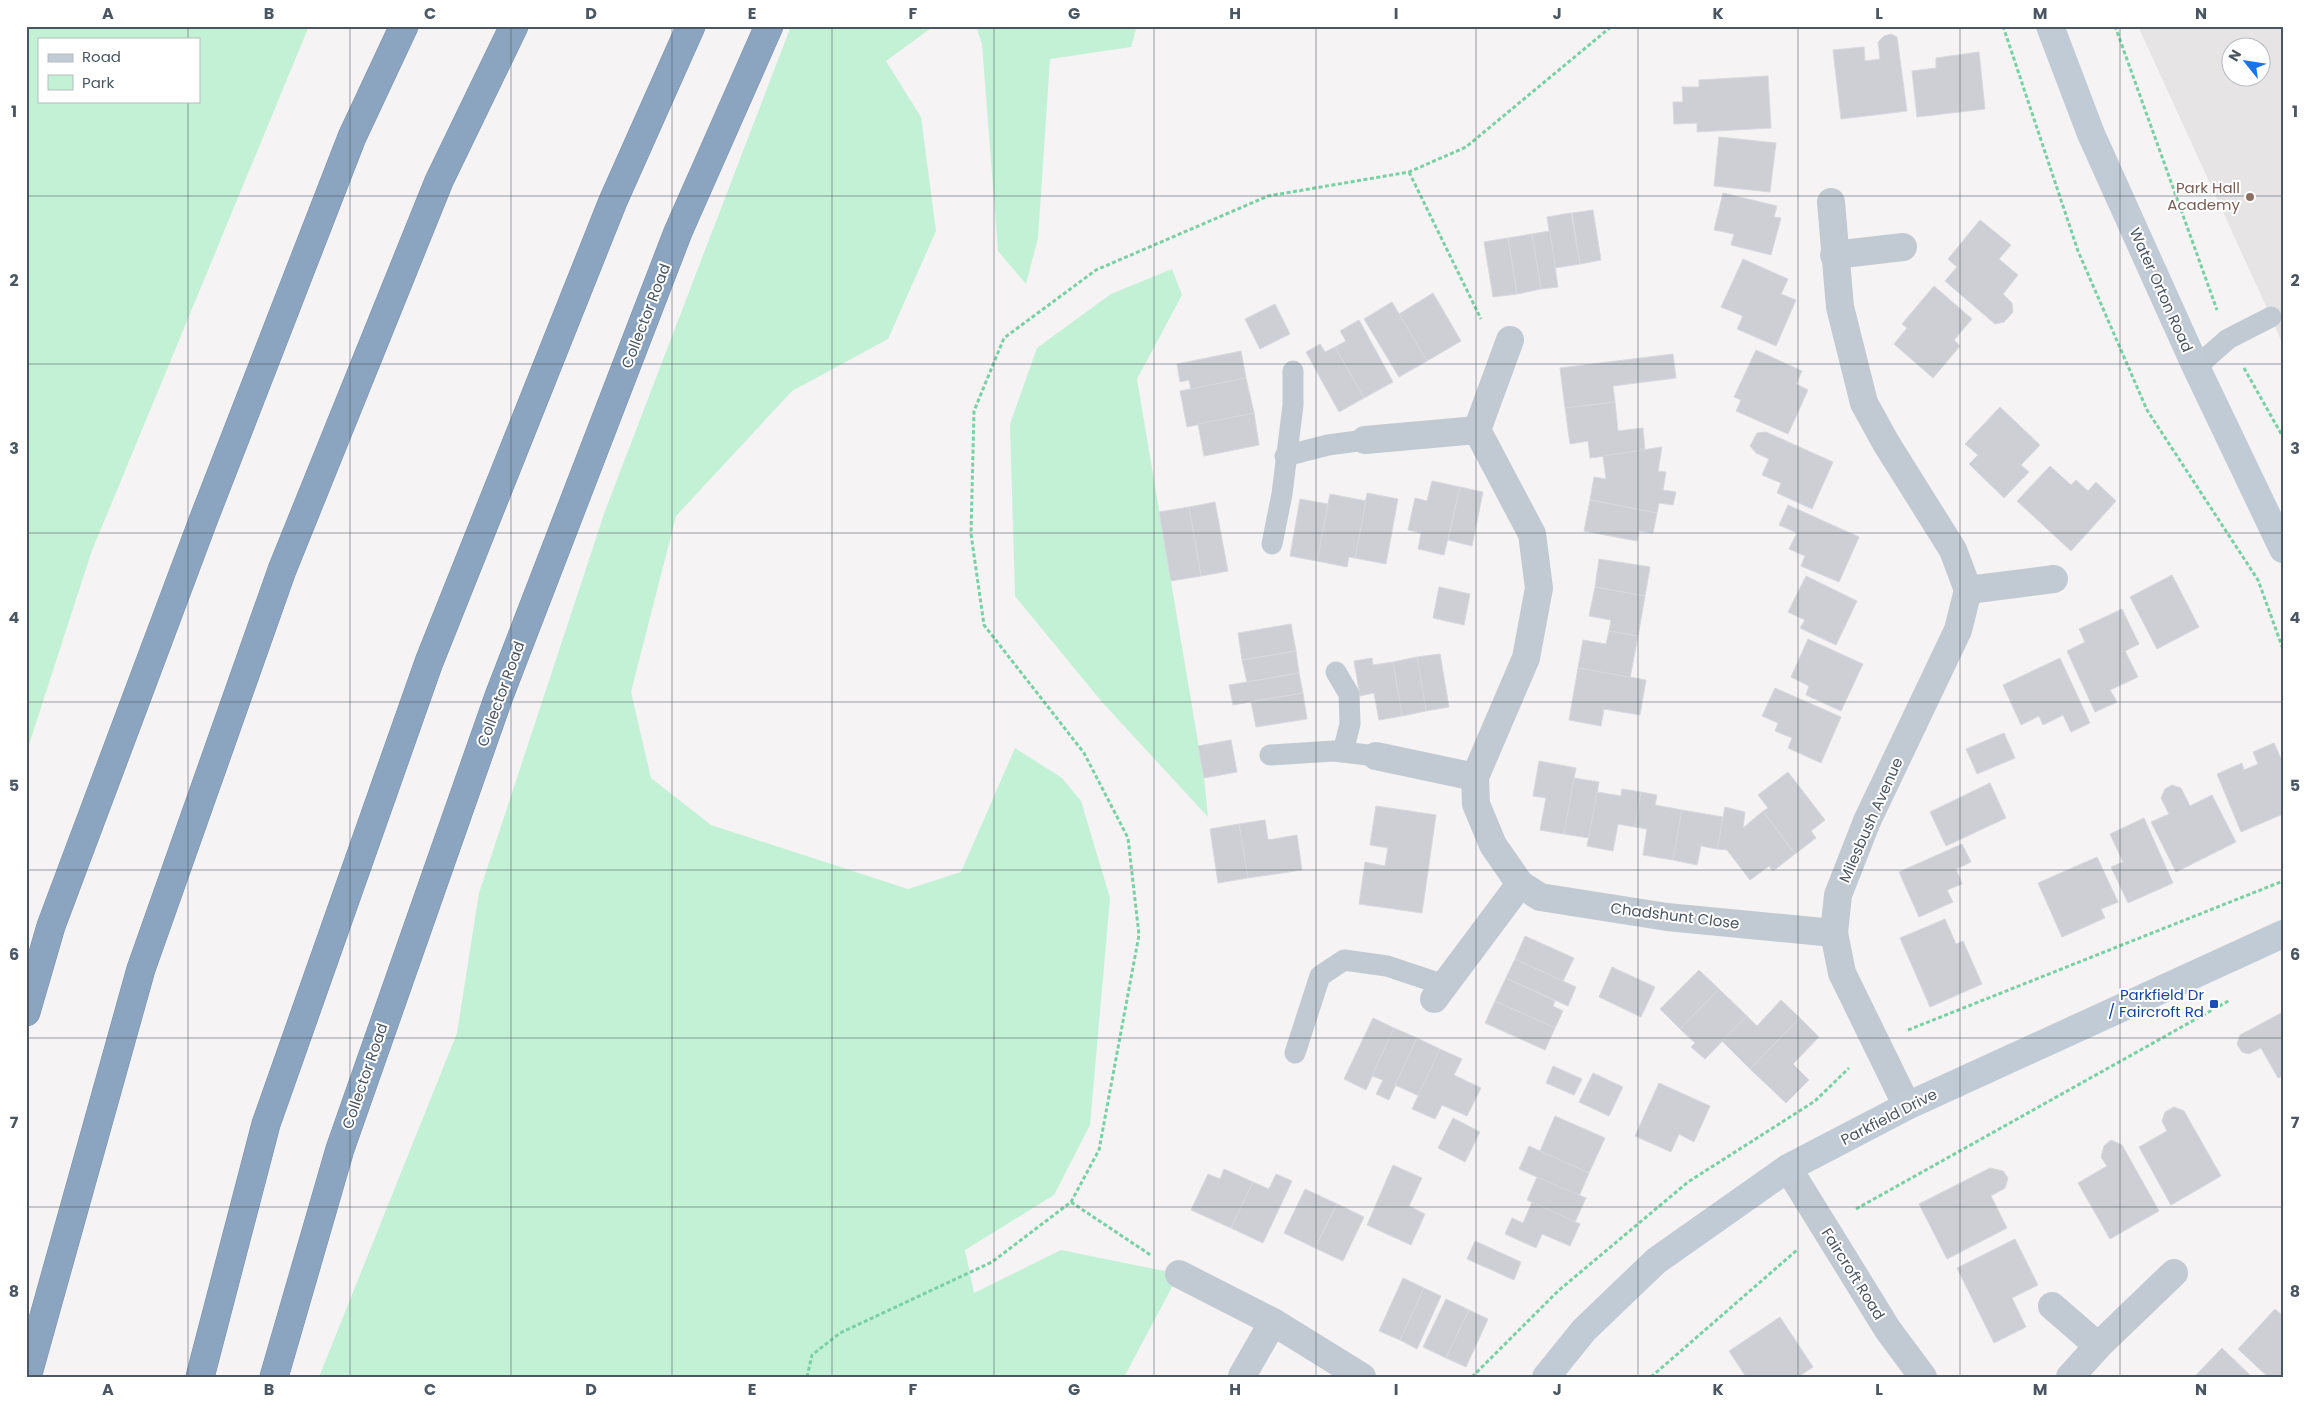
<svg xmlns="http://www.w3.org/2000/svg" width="2309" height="1403" viewBox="0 0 2309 1403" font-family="Poppins,sans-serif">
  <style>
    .education { fill: #e6e4e5; fill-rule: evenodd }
    .green { fill: #c3f1d5; fill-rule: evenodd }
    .building { fill: #cdcfd5; stroke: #d7d9de }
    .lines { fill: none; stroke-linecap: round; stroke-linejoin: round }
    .highway-casing { stroke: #7690ad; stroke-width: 29 }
    .path { stroke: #7ad0a6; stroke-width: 3; stroke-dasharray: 4 2.5; stroke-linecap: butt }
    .lane { stroke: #c1cad2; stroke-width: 21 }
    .street { stroke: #c1cad2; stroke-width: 28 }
    .secondary { stroke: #c1cbd6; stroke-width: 28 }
    .highway { stroke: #8ba5c1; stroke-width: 28 }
    .grid { fill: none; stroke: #4a5661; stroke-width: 1; stroke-opacity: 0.55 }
    .education-dot { fill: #8d6e63; stroke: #fff; stroke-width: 2 }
    .transit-dot { fill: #1a4fb4; stroke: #fff; stroke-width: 2 }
    .labels { text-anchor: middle; stroke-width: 4; stroke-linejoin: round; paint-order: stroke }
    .education-label { font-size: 15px; fill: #785e54; stroke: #fff; text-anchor: end }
    .street-label { font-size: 15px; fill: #4a5661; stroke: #fff }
    .transit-label { font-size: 15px; fill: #164399; stroke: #fff; text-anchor: end }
    .neatline { fill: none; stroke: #4a5661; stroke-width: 2 }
    .grid-label { font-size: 16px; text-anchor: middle; font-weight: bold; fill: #4a5661 }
  </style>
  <rect width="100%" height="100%" fill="#f5f3f3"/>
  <path class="education" d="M2138 26H2283V345L2271 317ZM2232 48H2262V78H2232Z"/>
  <g class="green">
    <path d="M26 26H309L91 553 26 754ZM39 39H199V101H39Z"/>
    <polygon points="791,26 934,26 886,61 921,117 936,231 888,339 792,391 676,516 631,692 651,778 711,825 908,889 961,872 1015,748 1062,778 1081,801 1110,898 1090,1125 1054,1195 965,1250 974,1293 1061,1250 1179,1274 1124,1377 319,1377 457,1033 479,893 605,511"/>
    <polygon points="976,26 1137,26 1131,47 1050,59 1038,238 1026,284 998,251 982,44"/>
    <polygon points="1172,269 1182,295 1137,379 1204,778 1208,817 1102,702 1015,596 1010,424 1037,348 1111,294"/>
  </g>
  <g class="building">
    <polygon points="1891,34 1897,37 1907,111 1841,119 1833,50 1864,47 1865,61 1880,59 1878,42 1884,36"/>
    <polygon points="1979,52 1985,109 1917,117 1912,71 1936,68 1936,58"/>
    <polygon points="1768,76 1771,128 1697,132 1697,123 1674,124 1673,102 1683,102 1682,87 1699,87 1699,80"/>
    <polygon points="1719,137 1776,143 1770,192 1714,186"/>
    <polygon points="1723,193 1777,206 1774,217 1781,218 1771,255 1731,245 1734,234 1714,230"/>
    <polygon points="1593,210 1601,260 1580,264 1572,213"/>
    <polygon points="1571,213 1580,264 1555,268 1547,217"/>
    <polygon points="1980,220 2011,245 1999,259 2018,275 2003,294 2012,303 2013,312 2004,322 1995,324 1945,281 1957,267 1948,259"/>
    <polygon points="1550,231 1558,287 1541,289 1532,234"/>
    <polygon points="1532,234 1541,289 1517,294 1508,238"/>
    <polygon points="1508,238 1517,294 1493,297 1484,242"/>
    <polygon points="1743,259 1788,279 1781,294 1796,300 1776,346 1737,329 1743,316 1721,307"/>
    <polygon points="1934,286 1972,319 1954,340 1960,346 1933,378 1894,344 1907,328 1902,324"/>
    <polygon points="1433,293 1461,341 1427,361 1399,314"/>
    <polygon points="1392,302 1427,361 1399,377 1364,319"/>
    <polygon points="1275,304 1290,334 1260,349 1245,319"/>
    <polygon points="1359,320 1393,382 1364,398 1335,347 1346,341 1340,331"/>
    <polygon points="1320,344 1325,352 1335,347 1364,398 1339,412 1306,352"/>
    <polygon points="1756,350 1802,371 1796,384 1808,390 1788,434 1736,411 1741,400 1734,397"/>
    <polygon points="1241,351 1246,378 1191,389 1189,380 1180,382 1177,364"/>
    <polygon points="1673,354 1676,378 1613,386 1615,402 1565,408 1560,368"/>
    <polygon points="1246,378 1254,413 1187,427 1180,391"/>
    <polygon points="1615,402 1618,431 1643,428 1645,451 1590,458 1588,441 1570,444 1565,408"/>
    <polygon points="2000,407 2040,445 2021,465 2029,472 2004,498 1969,464 1978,455 1965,444"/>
    <polygon points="1254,413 1259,445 1204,456 1198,424"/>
    <polygon points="1766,432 1833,462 1812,509 1777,493 1781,483 1762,475 1769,459 1756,453 1750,446 1757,433"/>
    <polygon points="1662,447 1658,471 1666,472 1663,490 1676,492 1673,505 1659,503 1657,513 1590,500 1594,477 1606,479 1603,456"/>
    <polygon points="2050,466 2071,485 2076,480 2088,491 2096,482 2116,501 2071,551 2017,501"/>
    <polygon points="1432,481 1460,487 1444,555 1418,549 1421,533 1408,530 1415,498 1427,501"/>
    <polygon points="1460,487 1483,492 1472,546 1448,540"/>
    <polygon points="1367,493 1398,499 1386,564 1355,558"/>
    <polygon points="1330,494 1366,501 1355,558 1349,557 1347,567 1317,561"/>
    <polygon points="1300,499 1328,504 1317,561 1290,556"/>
    <polygon points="1590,500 1657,513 1653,533 1639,531 1637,541 1584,531"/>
    <polygon points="1215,502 1228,571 1201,576 1189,507"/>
    <polygon points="1788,505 1859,537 1839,582 1801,566 1805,556 1789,549 1797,533 1779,525"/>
    <polygon points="1189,507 1201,576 1171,581 1159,512"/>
    <polygon points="1599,559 1650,567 1645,596 1595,587"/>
    <polygon points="2172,575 2199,627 2157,649 2130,597"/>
    <polygon points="1806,576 1857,601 1836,645 1800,628 1805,620 1788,612"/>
    <polygon points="1439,587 1470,594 1464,625 1433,618"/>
    <polygon points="1595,587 1645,596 1638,636 1609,631 1611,620 1589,616"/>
    <polygon points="2122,609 2139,644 2125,651 2138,677 2110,690 2117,702 2095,712 2067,651 2085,642 2079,629"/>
    <polygon points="1291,624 1296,651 1242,660 1238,633"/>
    <polygon points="1609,631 1638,636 1630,678 1578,668 1583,640 1606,644"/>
    <polygon points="1808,639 1863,664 1841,711 1806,695 1809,686 1791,677"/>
    <polygon points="1296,651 1299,673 1247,682 1242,660"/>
    <polygon points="1440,654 1449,707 1426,711 1417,657"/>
    <polygon points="1417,657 1426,711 1402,716 1393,662"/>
    <polygon points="1372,658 1373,665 1393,662 1402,716 1379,720 1374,693 1360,696 1354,661"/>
    <polygon points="2060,658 2090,723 2071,732 2063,715 2043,725 2039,716 2021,725 2003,685"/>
    <polygon points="1578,668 1646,680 1640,715 1604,709 1601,726 1569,720"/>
    <polygon points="1299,673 1303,693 1233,705 1229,685"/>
    <polygon points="1775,688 1841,717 1821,763 1788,748 1792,738 1775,731 1778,723 1762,716"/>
    <polygon points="1303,693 1307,719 1256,727 1251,702"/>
    <polygon points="2004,733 2015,758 1977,774 1966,749"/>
    <polygon points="1231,740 1237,772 1204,778 1198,746"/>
    <polygon points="2274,743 2283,763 2283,814 2241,832 2217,774 2242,763 2244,770 2258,764 2253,752"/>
    <polygon points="1539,761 1576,768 1564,834 1540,830 1546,798 1533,796"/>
    <polygon points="1788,772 1825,820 1811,831 1816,838 1795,854 1763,811 1768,808 1758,795"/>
    <polygon points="1574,778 1599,782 1589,838 1564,834"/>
    <polygon points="1990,783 2006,818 1946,846 1930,812"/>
    <polygon points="2172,785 2181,788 2190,806 2212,795 2236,842 2176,872 2151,822 2169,814 2161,798 2165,789"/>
    <polygon points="1622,789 1641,792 1635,827 1618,824 1613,851 1587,846 1597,792 1621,796"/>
    <polygon points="1641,792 1657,795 1655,805 1682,810 1673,860 1643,855 1647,829 1635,827"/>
    <polygon points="1376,806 1436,815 1422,913 1359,904 1365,862 1385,866 1388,848 1370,845"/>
    <polygon points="1725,807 1745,812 1743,828 1763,811 1795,854 1773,871 1769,866 1750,880 1727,850 1717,849"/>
    <polygon points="1682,810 1723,817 1717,849 1701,846 1697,865 1673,860"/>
    <polygon points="2144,818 2173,883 2128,903 2111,867 2123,862 2110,834"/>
    <polygon points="1265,820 1268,840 1297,835 1302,870 1248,878 1239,824"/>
    <polygon points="1239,824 1248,878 1218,883 1210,829"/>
    <polygon points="1962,844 1971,862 1956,869 1962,884 1947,890 1953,902 1919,917 1899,872"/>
    <polygon points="2097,857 2118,902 2101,909 2105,918 2062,937 2038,883"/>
    <polygon points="1945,919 1956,944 1963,941 1982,984 1930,1007 1900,938"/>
    <polygon points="1525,936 1574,958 1563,981 1515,959"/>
    <polygon points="1515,959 1576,987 1568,1006 1506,978"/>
    <polygon points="1612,967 1655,987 1641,1017 1599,997"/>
    <polygon points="1699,970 1719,989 1680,1029 1660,1009"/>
    <polygon points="1506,978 1555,1001 1553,1006 1563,1011 1555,1028 1495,1001"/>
    <polygon points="1719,989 1747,1016 1705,1059 1691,1047 1695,1043 1680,1029"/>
    <polygon points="1781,1000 1800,1018 1750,1069 1722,1041 1747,1016 1757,1026"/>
    <polygon points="1495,1001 1555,1028 1545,1050 1485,1023"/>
    <polygon points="2283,1012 2283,1076 2278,1078 2261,1048 2249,1054 2242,1052 2237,1044 2240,1035"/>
    <polygon points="1373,1018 1394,1028 1366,1090 1344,1079"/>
    <polygon points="1800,1018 1819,1037 1793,1064 1809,1080 1786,1103 1750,1069"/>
    <polygon points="1394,1028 1417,1038 1389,1100 1376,1094 1383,1080 1372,1076"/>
    <polygon points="1417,1038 1440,1049 1419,1096 1395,1085"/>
    <polygon points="1440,1049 1462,1059 1454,1075 1481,1088 1467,1116 1442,1105 1435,1119 1412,1109"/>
    <polygon points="1553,1066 1582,1079 1574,1095 1546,1083"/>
    <polygon points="1593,1073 1623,1087 1609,1116 1579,1102"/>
    <polygon points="1659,1083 1710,1106 1694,1142 1679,1134 1671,1152 1635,1136"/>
    <polygon points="2174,1107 2184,1111 2221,1176 2171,1205 2139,1147 2167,1131 2162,1121 2165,1112"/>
    <polygon points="1555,1116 1605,1138 1589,1173 1540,1151"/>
    <polygon points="1453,1118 1480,1132 1465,1162 1438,1148"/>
    <polygon points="2111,1140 2122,1145 2159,1211 2110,1239 2078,1183 2107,1166 2101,1157 2104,1146"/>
    <polygon points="1529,1146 1589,1173 1579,1196 1519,1169"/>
    <polygon points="1393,1165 1422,1178 1409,1206 1425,1214 1411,1245 1367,1225"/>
    <polygon points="1990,1168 2003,1171 2008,1178 2005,1188 1991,1196 2007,1228 1947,1259 1919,1204"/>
    <polygon points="1224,1169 1253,1182 1231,1228 1191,1210 1208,1174 1220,1179"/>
    <polygon points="1276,1174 1292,1181 1263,1243 1231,1228 1253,1182 1269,1189"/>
    <polygon points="1537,1177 1586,1198 1575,1222 1527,1200"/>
    <polygon points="1305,1189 1337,1204 1315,1248 1284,1233"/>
    <polygon points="1532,1202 1580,1224 1570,1246 1542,1234 1536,1248 1505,1234 1512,1218 1523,1223"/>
    <polygon points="1337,1204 1364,1217 1343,1261 1315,1248"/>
    <polygon points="2015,1239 2038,1285 2012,1298 2026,1327 1994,1343 1957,1268"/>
    <polygon points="1475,1241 1521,1262 1514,1280 1467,1259"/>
    <polygon points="1403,1278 1424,1288 1400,1340 1379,1331"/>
    <polygon points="1424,1288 1441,1296 1417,1349 1400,1340"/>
    <polygon points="1446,1299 1469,1310 1446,1358 1423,1347"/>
    <polygon points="2275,1309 2283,1316 2283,1377 2268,1377 2238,1349"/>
    <polygon points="1469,1310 1488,1319 1466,1367 1446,1358"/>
    <polygon points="1780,1317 1813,1367 1798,1377 1746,1377 1729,1351"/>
    <polygon points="2222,1348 2252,1377 2194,1377"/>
  </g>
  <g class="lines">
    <defs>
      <g id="highway">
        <polyline points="26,1012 51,926 204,518 352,137 404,26"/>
        <polyline points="27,1377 141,969 282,570 439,181 514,26"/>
        <polyline points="200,1377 266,1124 429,662 613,201 691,26"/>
        <polyline points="274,1377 340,1149 499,696 678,232 769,26"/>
      </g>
    </defs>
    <use href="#highway" class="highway-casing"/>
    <g class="path">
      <polyline points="2003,26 2078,251 2147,410 2258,580 2283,649"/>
      <polyline points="2115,26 2217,310"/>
      <polyline points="1409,172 1481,319"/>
      <polyline points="2244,368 2283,437"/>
      <polyline points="1908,1030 2283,881"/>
      <polyline points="1071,1202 1152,1256"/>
      <polyline points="1856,1209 2230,1000"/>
      <polyline points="807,1377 812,1355 840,1333 992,1262 1071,1202 1099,1150 1139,935 1128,838 1084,753 984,625 971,534 974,411 1004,338 1096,270 1268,196 1409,172 1466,147 1612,26"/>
      <polyline points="1472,1377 1558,1291 1688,1182 1815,1101 1849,1068"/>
      <polyline points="1651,1377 1797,1250"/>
    </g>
    <g class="lane">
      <polyline points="2196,367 2228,339 2271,317"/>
      <polyline points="1285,456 1328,445 1365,440"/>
      <polyline points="1272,544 1282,494 1293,405 1293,371"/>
      <polyline points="1336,672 1349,694 1350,724 1343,752"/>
      <polyline points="1270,755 1334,751 1376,756"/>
      <polyline points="1295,1053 1320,976 1344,960 1387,966 1444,985"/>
    </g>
    <g class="street">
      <polyline points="1831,202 1840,307 1864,403 1886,443 1953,550 1968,590 1958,630 1867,821 1838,895 1834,933 1842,973 1907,1106"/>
      <polyline points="1834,255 1903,247"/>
      <polyline points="1477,430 1510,340"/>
      <polyline points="1365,440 1477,430 1532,534 1539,588 1526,658 1475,777 1476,804 1493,845 1520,884 1540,897 1667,917 1834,933"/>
      <polyline points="1968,590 2054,579"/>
      <polyline points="1376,756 1475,777"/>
      <polyline points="1434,999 1520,884"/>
      <polyline points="1788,1168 1888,1330 1923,1377"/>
      <polyline points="1179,1274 1273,1322 1362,1377"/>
      <polyline points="2052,1306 2098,1346"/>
      <polyline points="1242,1376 1273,1322"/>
      <polyline points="2070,1377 2098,1346 2174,1273"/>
    </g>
    <g class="secondary">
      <polyline points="2050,26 2091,134 2196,367 2283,549"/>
      <polyline points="1546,1377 1584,1330 1656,1261 1788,1168 1907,1106 2283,934"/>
    </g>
    <use href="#highway" class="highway"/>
  </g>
  <path class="grid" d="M188 26V39M350 26V1377M511 26V1377M672 26V1377M832 26V1377M994 26V1377M1154 26V1377M1316 26V1377M1476 26V1377M1638 26V1377M1798 26V1377M1960 26V1377M2120 26V1377M188 101V1377M26 196H2283M26 364H2283M26 533H2283M26 702H2283M26 870H2283M26 1038H2283M26 1207H2283"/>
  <circle class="education-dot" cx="2250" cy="197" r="5"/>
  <rect class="transit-dot" x="2209" y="999" width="10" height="10" rx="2.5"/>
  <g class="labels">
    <g class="education-label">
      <text x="2240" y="193">Park Hall<tspan x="2240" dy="17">Academy</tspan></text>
    </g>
    <g class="street-label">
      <text transform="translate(2161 290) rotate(66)" y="5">Water Orton Road</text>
      <text transform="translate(646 316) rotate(-69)" y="5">Collector Road</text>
      <text transform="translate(501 694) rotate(-70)" y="5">Collector Road</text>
      <text transform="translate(1871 820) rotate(-66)" y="5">Milesbush Avenue</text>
      <text transform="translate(1675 916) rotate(7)" y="5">Chadshunt Close</text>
      <text transform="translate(365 1076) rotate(-71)" y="5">Collector Road</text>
      <text transform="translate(1889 1117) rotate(-27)" y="5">Parkfield Drive</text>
      <text transform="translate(1853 1274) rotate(58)" y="5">Faircroft Road</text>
    </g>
    <g class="transit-label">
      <text x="2204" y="1000">Parkfield Dr<tspan x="2204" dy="17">/ Faircroft Rd</tspan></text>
    </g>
  </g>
  <rect width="2309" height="1403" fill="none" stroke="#ffffff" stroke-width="55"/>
  <rect x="38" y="38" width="162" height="65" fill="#ffffff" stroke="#b7bbc0"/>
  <rect x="48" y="54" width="25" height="8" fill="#c1cbd6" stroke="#b7bbc0"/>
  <text x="82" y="62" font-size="15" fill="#4a5661">Road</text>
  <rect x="48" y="75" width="25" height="15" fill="#c3f1d5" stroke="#b7bbc0"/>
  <text x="82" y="88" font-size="15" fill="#4a5661">Park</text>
  <g transform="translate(2246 62) rotate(300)"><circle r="24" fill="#ffffff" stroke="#b7bbc0"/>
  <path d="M0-4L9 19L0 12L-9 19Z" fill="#1a73e8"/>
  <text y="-8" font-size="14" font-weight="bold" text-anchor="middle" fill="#4a5661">N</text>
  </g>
  <rect x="28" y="28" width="2254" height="1348" class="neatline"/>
  <g class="grid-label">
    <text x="108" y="19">A</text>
    <text x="269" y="19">B</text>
    <text x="430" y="19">C</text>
    <text x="591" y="19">D</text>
    <text x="752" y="19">E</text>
    <text x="913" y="19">F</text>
    <text x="1074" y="19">G</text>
    <text x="1235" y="19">H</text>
    <text x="1396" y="19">I</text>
    <text x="1557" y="19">J</text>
    <text x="1718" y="19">K</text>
    <text x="1879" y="19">L</text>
    <text x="2040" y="19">M</text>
    <text x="2201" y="19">N</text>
    <text x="14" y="117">1</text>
    <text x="2295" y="117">1</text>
    <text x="14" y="286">2</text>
    <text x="2295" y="286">2</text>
    <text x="14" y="454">3</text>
    <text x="2295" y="454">3</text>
    <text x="14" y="623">4</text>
    <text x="2295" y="623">4</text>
    <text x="14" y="791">5</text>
    <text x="2295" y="791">5</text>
    <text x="14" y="960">6</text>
    <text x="2295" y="960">6</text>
    <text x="14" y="1128">7</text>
    <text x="2295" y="1128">7</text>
    <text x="14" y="1297">8</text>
    <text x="2295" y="1297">8</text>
    <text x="108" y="1395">A</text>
    <text x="269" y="1395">B</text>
    <text x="430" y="1395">C</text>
    <text x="591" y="1395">D</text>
    <text x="752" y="1395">E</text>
    <text x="913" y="1395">F</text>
    <text x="1074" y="1395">G</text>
    <text x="1235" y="1395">H</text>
    <text x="1396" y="1395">I</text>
    <text x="1557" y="1395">J</text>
    <text x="1718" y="1395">K</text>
    <text x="1879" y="1395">L</text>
    <text x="2040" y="1395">M</text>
    <text x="2201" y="1395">N</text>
  </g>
</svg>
